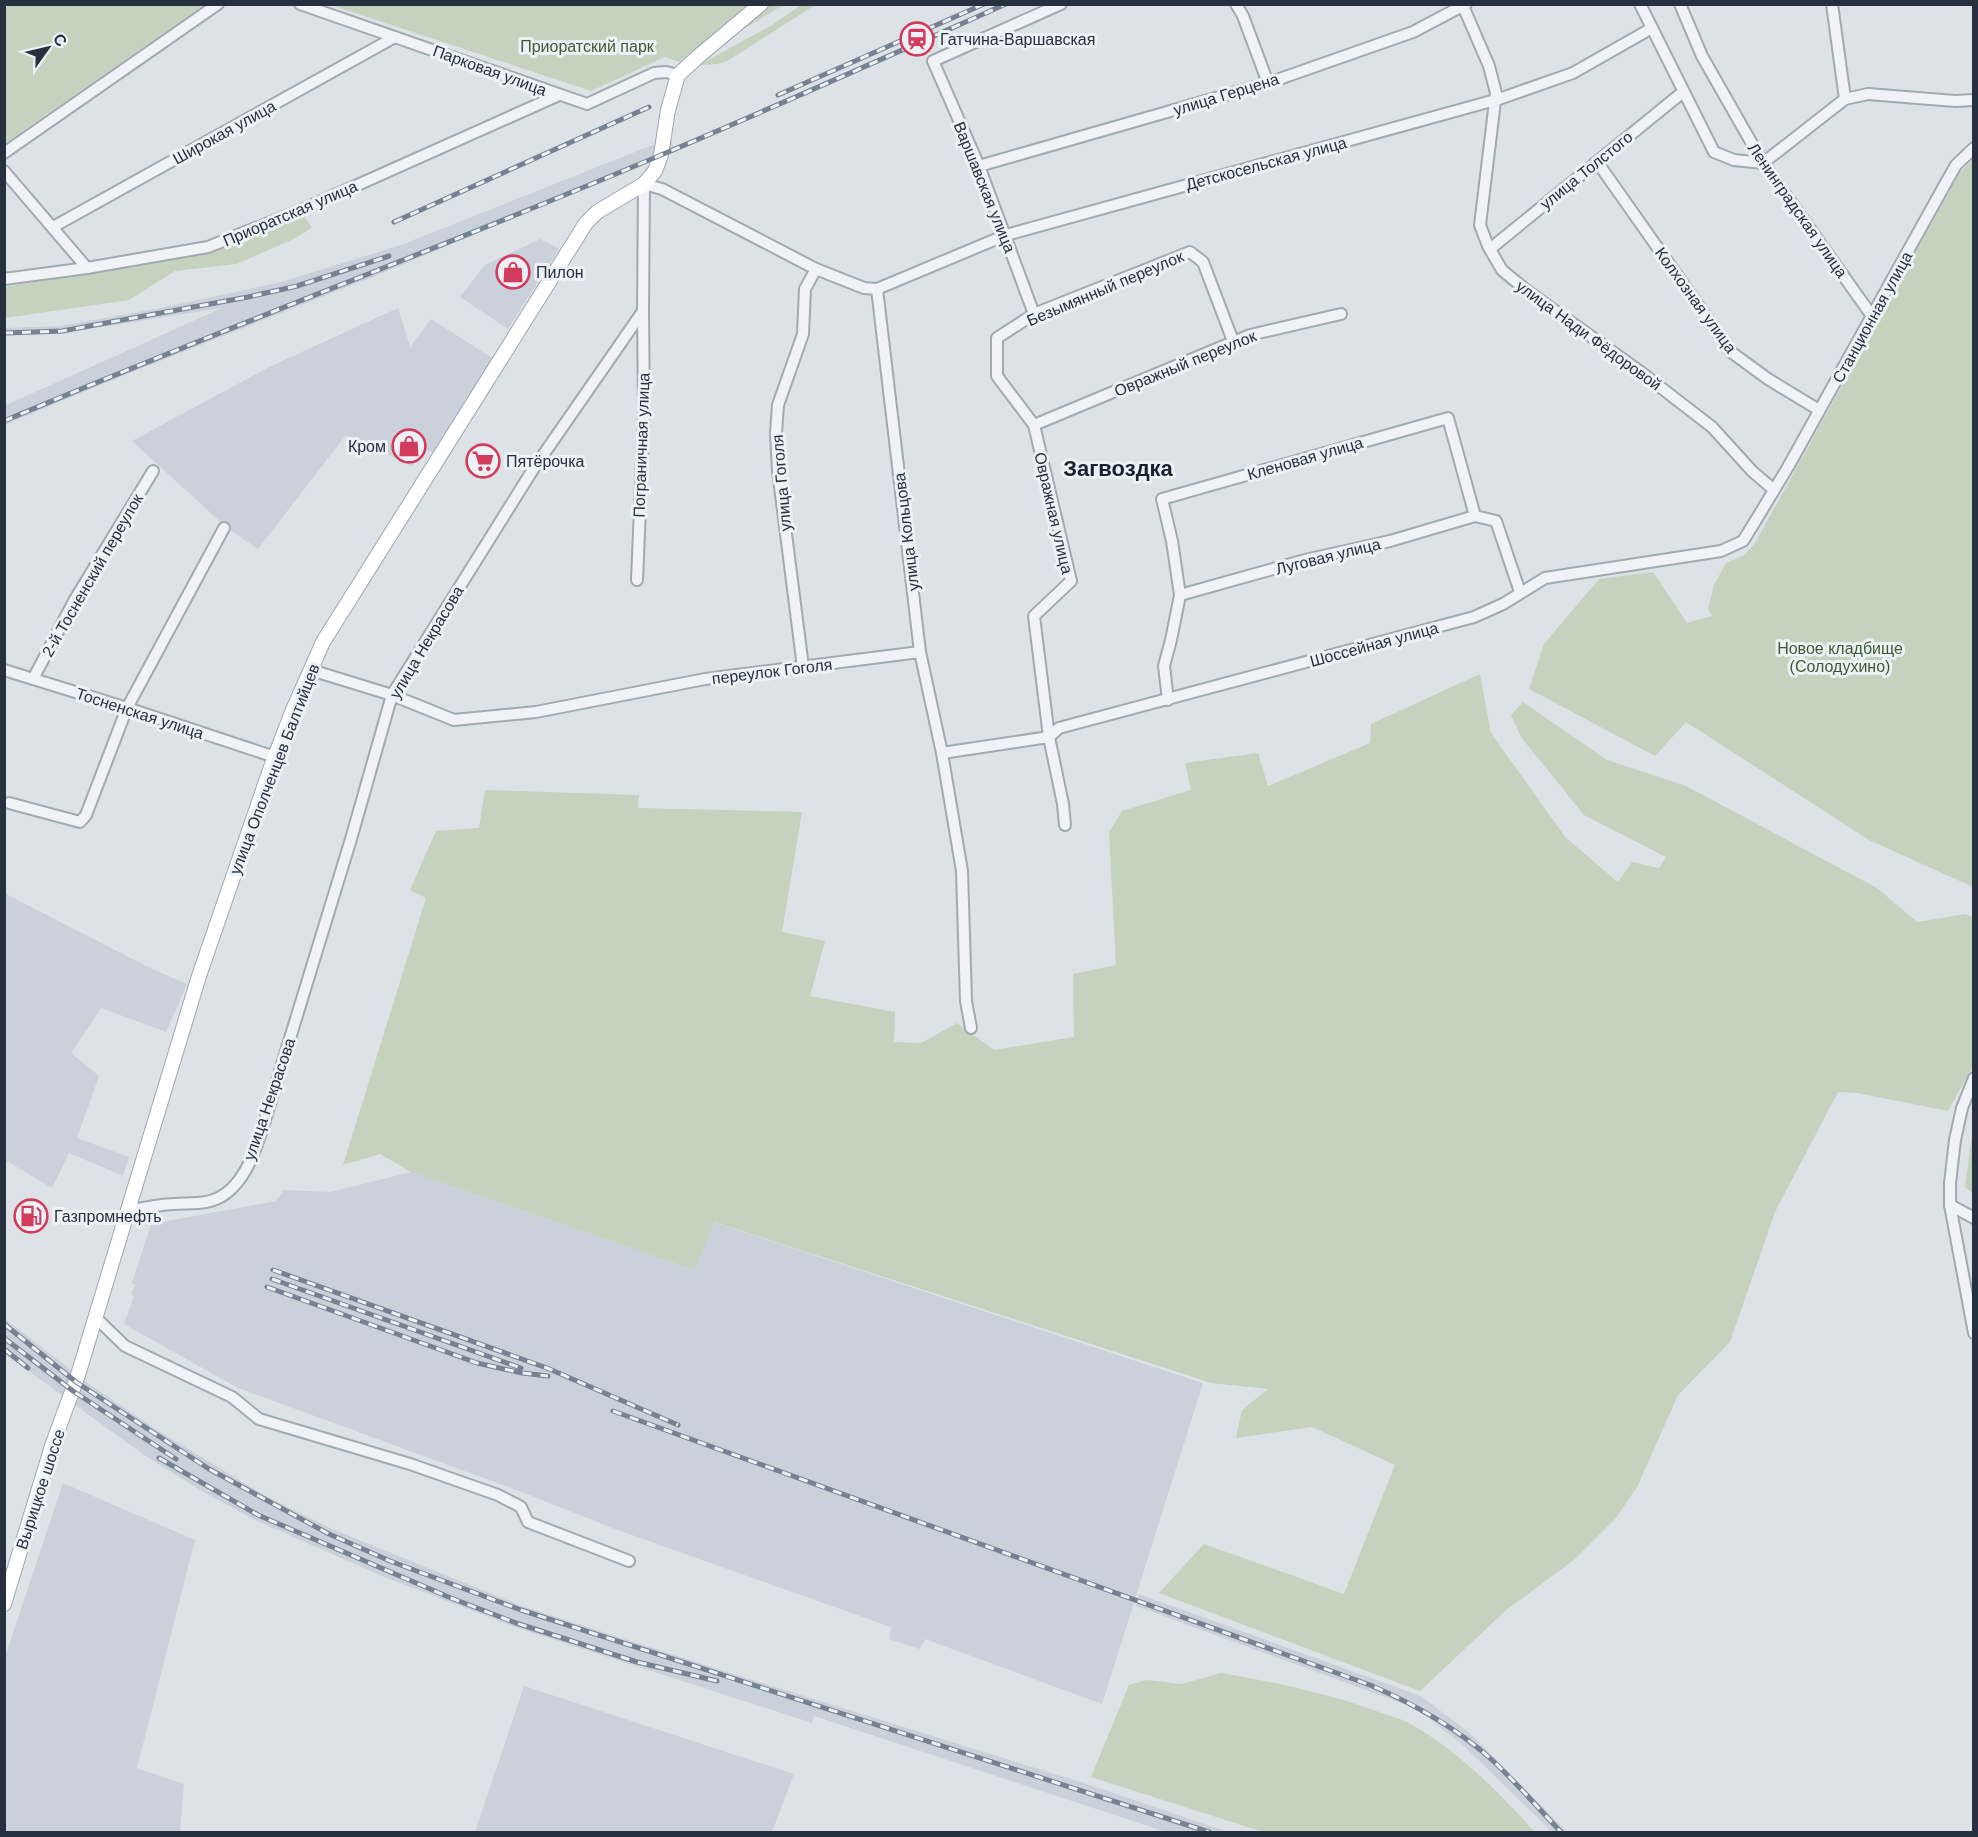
<svg xmlns="http://www.w3.org/2000/svg" width="1978" height="1837" viewBox="0 0 1978 1837" font-family="Arial,sans-serif">
  <style>
    .built { fill: #cbd1da }
    .green { fill: #c4d2be }
    .lines { fill: none; stroke-linecap: round; stroke-linejoin: round }
    .minor-casing { stroke: #a2a9b1; stroke-width: 14 }
    .major-casing { stroke: #9ca7b4; stroke-width: 16 }
    .minor { stroke: #f0f2f6; stroke-width: 10 }
    .major { stroke: #fff; stroke-width: 14 }
    .rail-casing { stroke: #768292; stroke-width: 5 }
    .rail { stroke: #ecf1f5; stroke-width: 3; stroke-dasharray: 9; stroke-linecap: butt }
    .labels { text-anchor: middle; stroke-width: 6; stroke-linejoin: round; paint-order: stroke }
    .poi-label { font-size: 16px; fill: #26303f; stroke: #ecf1f5; text-anchor: start }
    .park-label { font-size: 16px; fill: #3d5b32; stroke: #ecf1f5 }
    .street-label { font-size: 16px; fill: #26303f; stroke: #ecf1f5 }
    .district-label { font-size: 22px; font-weight: bold; fill: #18212f; stroke: #ecf1f5 }
  </style>
  <rect width="100%" height="100%" fill="#dde2e7"/>
  <g class="built">
    <polygon points="670,138 675,151 375,276 102,384 5,425 4,406 222,308 63,333 5,336 5,328 60,326 156,309 281,282 401,245"/>
    <polygon points="540,239 559,249 508,329 460,297 485,265"/>
    <polygon points="398,308 411,349 412,344 431,319 494,359 435,454 423,448 412,466 346,435 258,549 226,527 132,441 271,366"/>
    <polygon points="4,893 152,969 187,984 166,1032 101,1008 71,1053 99,1076 77,1138 129,1157 123,1176 69,1153 52,1188 5,1160"/>
    <polygon points="411,1172 695,1270 713,1222 1203,1383 1102,1704 925,1639 920,1649 889,1639 891,1627 615,1529 519,1491 238,1388 124,1324 134,1296 131,1294 135,1285 132,1283 151,1224 276,1201 284,1190 330,1192"/>
    <polygon points="4,1318 89,1384 157,1430 264,1495 332,1529 519,1605 730,1673 1087,1784 1228,1832 1166,1832 814,1716 812,1723 518,1628 384,1577 257,1521 200,1490 144,1455 5,1354"/>
    <polygon points="63,1483 195,1540 137,1768 184,1784 180,1832 5,1832 5,1657"/>
    <polygon points="1139,1594 1421,1696 1472,1735 1567,1832 1552,1832 1465,1747 1418,1709 1136,1606"/>
    <polygon points="524,1686 794,1774 772,1832 475,1832"/>
  </g>
  <g class="green">
    <polygon points="5,4 204,4 204,5 5,143"/>
    <polygon points="331,5 749,4 749,5 679,62 665,57 591,91"/>
    <polygon points="770,5 783,5 745,28 739,29"/>
    <polygon points="801,5 815,5 729,60 718,64 699,65 772,25"/>
    <polygon points="1972,160 1973,160 1973,887 1869,840 1686,722 1655,756 1529,689 1544,644 1599,579 1653,572 1687,623 1712,616 1708,609 1714,585 1726,563 1744,555 1755,543 1959,174"/>
    <polygon points="304,216 312,228 292,240 236,264 175,271 129,300 5,318 5,287 209,251"/>
    <polygon points="1480,674 1491,733 1566,838 1618,882 1632,862 1659,868 1666,857 1584,815 1521,737 1511,715 1523,702 1607,760 1686,786 1877,888 1917,922 1965,914 1973,917 1973,1066 1948,1111 1857,1093 1838,1092 1775,1212 1730,1342 1678,1395 1637,1487 1615,1519 1575,1559 1505,1611 1420,1691 1159,1593 1204,1544 1344,1594 1395,1465 1312,1427 1236,1438 1242,1410 1268,1389 1211,1383 714,1222 695,1270 411,1172 380,1154 343,1165 426,898 410,890 436,831 479,828 485,790 639,795 638,808 802,812 782,932 825,941 810,996 895,1012 894,1042 921,1043 957,1023 994,1050 1074,1037 1073,974 1116,965 1109,832 1122,811 1191,790 1185,763 1258,753 1268,786 1370,743 1371,724"/>
    <polygon points="1973,1128 1974,1194 1973,1194 1965,1187"/>
    <path d="M1221 1673C1273 1682 1323 1692 1373 1710 1384 1714 1396 1717 1407 1722 1457 1749 1497 1791 1535 1832H1263L1091 1777 1129 1685 1146 1680 1182 1684Z"/>
  </g>
  <g class="lines">
    <defs>
      <g id="minor">
        <polyline points="300,4 587,104 654,73 666,72 678,75"/>
        <polyline points="1236,4 1243,16 1268,83"/>
        <polyline points="1640,4 1714,152 1734,160 1763,163 1845,99 1832,4"/>
        <polyline points="1680,4 1702,56 1763,163 1872,316"/>
        <polyline points="1463,6 1489,66 1496,93 1480,225 1488,246 1502,270 1526,290 1642,373 1712,427 1752,471 1774,490"/>
        <polyline points="1845,99 1868,94 1955,101 1974,100"/>
        <polyline points="4,153 218,4"/>
        <polyline points="1598,163 1731,352 1768,379 1819,410"/>
        <polyline points="979,166 1268,83 1413,32 1466,4"/>
        <polyline points="4,171 87,268"/>
        <polyline points="53,227 395,37"/>
        <polyline points="1490,249 1683,92"/>
        <polyline points="4,279 87,268 208,247 306,208 559,95"/>
        <polyline points="877,289 1006,235 1499,99 1573,73 1652,28"/>
        <polyline points="1034,314 979,166 933,61 1061,4"/>
        <polyline points="1034,425 1250,335 1341,314"/>
        <polyline points="637,580 644,413 643,311"/>
        <polyline points="1180,595 1305,560 1390,541 1475,516 1496,521 1520,592"/>
        <polyline points="803,667 778,471 776,433 778,405 803,334 805,289 816,269"/>
        <polyline points="4,670 127,708 275,757"/>
        <polyline points="311,670 392,695 454,720 536,712 705,679 920,652"/>
        <polyline points="33,679 74,601 153,471"/>
        <polyline points="1168,700 1164,666 1171,640 1180,595 1172,541 1162,499 1448,418 1475,516"/>
        <polyline points="942,753 1049,737 1059,728 1474,617 1503,604 1545,578 1721,551 1743,541 1756,520 1788,467 1943,188 1956,165 1974,148"/>
        <polyline points="9,803 80,822 86,815 127,708 224,528"/>
        <polyline points="1065,825 1063,804 1049,737 1034,616 1071,581 1034,425 997,376 997,338 1034,314 1190,252 1203,262 1233,341"/>
        <polyline points="1974,1078 1962,1108 1955,1140 1950,1183 1950,1205 1974,1333"/>
        <polyline points="1950,1205 1974,1218"/>
        <path d="M127 1211C142 1208 158 1205 173 1204 184 1203 195 1204 206 1202 242 1196 256 1150 265 1120L351 839 392 695 532 471 643 311 644 184 662 189 816 269 864 288 877 289 920 652 942 753 962 871 966 1001 971 1028"/>
        <polyline points="95,1317 125,1346 232,1397 259,1419 410,1464 498,1495 521,1507 528,1522 629,1561"/>
      </g>
      <polyline id="major" points="4,1604 52,1446 78,1375 199,976 271,767 292,712 323,642 586,223 597,212 644,184 655,171 661,155 668,110 678,75 700,55 761,4"/>
    </defs>
    <use href="#minor" class="minor-casing"/>
    <use href="#major" class="major-casing"/>
    <use href="#minor" class="minor"/>
    <use href="#major" class="major"/>
    <defs>
      <g id="rail">
        <polyline points="778,95 984,4"/>
        <polyline points="394,222 649,107"/>
        <polyline points="4,333 62,331 248,297 297,286 389,256"/>
        <path d="M4 421C222 329 444 247 661 155 777 106 891 55 1006 4"/>
        <polyline points="273,1270 547,1368 678,1425"/>
        <polyline points="272,1279 521,1368"/>
        <polyline points="267,1287 477,1363 522,1373 548,1376"/>
        <polyline points="4,1324 76,1382 209,1469 329,1534 390,1561 521,1610 1209,1832"/>
        <polyline points="4,1338 73,1391 176,1459"/>
        <polyline points="4,1349 28,1368"/>
        <path d="M613 1411 1370 1685C1414 1704 1455 1727 1491 1759 1516 1782 1538 1808 1561 1832"/>
        <polyline points="159,1458 258,1515 451,1598 516,1623 637,1662 717,1681"/>
      </g>
    </defs>
    <use href="#rail" class="rail-casing"/>
    <use href="#rail" class="rail"/>
  </g>
  <defs>
    <symbol id="station-ring" viewBox="-11 -11 22 22"><circle r="9.5" fill="#ecf1f5" stroke="#d33b5c" stroke-width="1.5"/><path d="M-3-6H3Q5-6 5-4V2Q5 4 3 4L4.5 6H3L1.5 4h-3L-3 6H-4.5L-3 4Q-5 4-5 2V-4Q-5-6-3-6ZM-3.5-4v3h7v-3ZM-3.5 1v1.5H-2V1ZM2 1v1.5H3.5V1Z" fill="#d33b5c"/></symbol>
    <symbol id="shop-ring" viewBox="-11 -11 22 22"><circle r="9.5" fill="#ecf1f5" stroke="#d33b5c" stroke-width="1.5"/><path d="M-5-2.5h2.3a2.7 3.5 0 0 1 5.4 0H5L5.5 6h-11ZM-1.5-2.5h3a1.5 2.3 0 0 0-3 0Z" fill="#d33b5c"/></symbol>
    <symbol id="supermarket-ring" viewBox="-11 -11 22 22"><circle r="9.5" fill="#ecf1f5" stroke="#d33b5c" stroke-width="1.5"/><path d="M-6-5.5h2.5l.6 2H6L4.5 2H-2.5L-4.4-4H-6ZM-1.5 3.2a1.3 1.3 0 1 0 .1 0ZM3 3.2a1.3 1.3 0 1 0 .1 0Z" fill="#d33b5c"/></symbol>
    <symbol id="fuel-ring" viewBox="-11 -11 22 22"><circle r="9.5" fill="#ecf1f5" stroke="#d33b5c" stroke-width="1.5"/><path d="M-5.5-6h7V0h2V4h1.3V-2.5L3-4.5l.8-.8L6-3V5H2.5V1h-1V6h-7ZM-4.2-4.7v3.2H.2V-4.7Z" fill="#d33b5c"/></symbol>
  </defs>
  <g fill-rule="evenodd">
    <use href="#station-ring" x="898" y="20" width="38" height="38"/>
    <use href="#shop-ring" x="494" y="253" width="38" height="38"/>
    <use href="#shop-ring" x="390" y="427" width="38" height="38"/>
    <use href="#supermarket-ring" x="464" y="442" width="38" height="38"/>
    <use href="#fuel-ring" x="12" y="1197" width="38" height="38"/>
  </g>
  <g class="labels">
    <g class="poi-label">
      <text x="940" y="45">Гатчина-Варшавская</text>
      <text x="536" y="278">Пилон</text>
      <text x="386" y="452" text-anchor="end">Кром</text>
      <text x="506" y="467">Пятёрочка</text>
      <text x="54" y="1222">Газпромнефть</text>
    </g>
    <g class="park-label">
      <text x="587" y="52">Приоратский парк</text>
      <text x="1840" y="654">Новое кладбище<tspan x="1840" dy="18">(Солодухино)</tspan></text>
    </g>
    <g class="street-label">
      <text transform="translate(490 70) rotate(20)" y="6">Парковая улица</text>
      <text transform="translate(1226 94) rotate(-17)" y="6">улица Герцена</text>
      <text transform="translate(224 132) rotate(-29)" y="6">Широкая улица</text>
      <text transform="translate(1266 163) rotate(-15)" y="6">Детскосельская улица</text>
      <text transform="translate(1586 170) rotate(-39)" y="6">улица Толстого</text>
      <text transform="translate(985 187) rotate(68)" y="6">Варшавская улица</text>
      <text transform="translate(1798 210) rotate(55)" y="6">Ленинградская улица</text>
      <text transform="translate(290 213) rotate(-23)" y="6">Приоратская улица</text>
      <text transform="translate(1105 288) rotate(-23)" y="6">Безымянный переулок</text>
      <text transform="translate(1696 300) rotate(54)" y="6">Колхозная улица</text>
      <text transform="translate(1872 317) rotate(-61)" y="6">Станционная улица</text>
      <text transform="translate(1589 335) rotate(36)" y="6">улица Нади Фёдоровой</text>
      <text transform="translate(1185 363) rotate(-22)" y="6">Овражный переулок</text>
      <text transform="translate(641 445) rotate(-88)" y="6">Пограничная улица</text>
      <text transform="translate(1305 458) rotate(-16)" y="6">Кленовая улица</text>
      <text transform="translate(781 483) rotate(-95)" y="6">улица Гоголя</text>
      <text transform="translate(1054 513) rotate(77)" y="6">Овражная улица</text>
      <text transform="translate(906 532) rotate(-97)" y="6">улица Кольцова</text>
      <text transform="translate(1328 556) rotate(-14)" y="6">Луговая улица</text>
      <text transform="translate(92 575) rotate(-60)" y="6">2-й Тосненский переулок</text>
      <text transform="translate(426 642) rotate(-59)" y="6">улица Некрасова</text>
      <text transform="translate(1374 644) rotate(-15)" y="6">Шоссейная улица</text>
      <text transform="translate(772 671) rotate(-7)" y="6">переулок Гоголя</text>
      <text transform="translate(140 713) rotate(18)" y="6">Тосненская улица</text>
      <text transform="translate(274 769) rotate(-69)" y="6">улица Ополченцев Балтийцев</text>
      <text transform="translate(269 1099) rotate(-71)" y="6">улица Некрасова</text>
      <text transform="translate(40 1489) rotate(-72)" y="6">Вырицкое шоссе</text>
    </g>
    <g class="district-label">
      <text x="1118" y="476">Загвоздка</text>
    </g>
  </g>
  <rect width="1978" height="1837" fill="none" stroke="#26303f" stroke-width="12"/>
  <g transform="translate(48 48) rotate(56)" stroke="#ecf1f5" stroke-width="4.5" paint-order="stroke">
  <path d="M0-4.5L10 22L0 15L-10 22Z" fill="#26303f"/>
  <text y="-9" font-size="16" font-weight="bold" text-anchor="middle" fill="#26303f">С</text>
  </g>
</svg>
